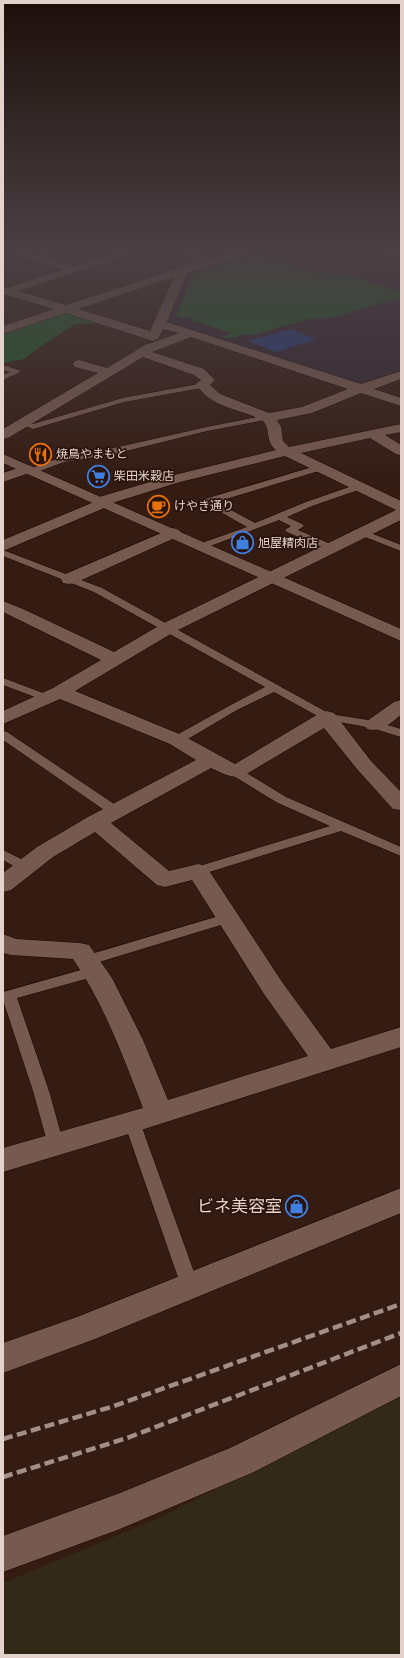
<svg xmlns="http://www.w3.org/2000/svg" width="404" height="1658" viewBox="0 0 404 1658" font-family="Montserrat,'Noto Sans JP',sans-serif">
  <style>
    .industrial { fill: #322919 }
    .education { fill: #332532 }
    .green { fill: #1d5a28 }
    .water { fill: #213d81 }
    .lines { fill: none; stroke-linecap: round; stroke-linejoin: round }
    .lane-casing { stroke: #1b0601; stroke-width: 1 }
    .street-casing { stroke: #1b0601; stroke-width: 1 }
    .secondary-casing { stroke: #1b0601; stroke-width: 1 }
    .primary-casing { stroke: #1b0601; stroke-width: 1 }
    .lane { fill: #76594f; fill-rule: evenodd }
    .street { fill: #76594f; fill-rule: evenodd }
    .secondary { fill: #76594f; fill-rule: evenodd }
    .primary { fill: #8b702c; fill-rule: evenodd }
    .rail { stroke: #a28f88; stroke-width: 4.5; stroke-dasharray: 10 4.5; stroke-linecap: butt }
    .labels { text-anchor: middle; stroke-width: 3.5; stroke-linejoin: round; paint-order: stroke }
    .far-poi-label { font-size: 12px; fill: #e4d3cd; stroke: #2a130a; text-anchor: start }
    .near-poi-label { font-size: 17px; fill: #e4d3cd; stroke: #2a130a; text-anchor: end }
  </style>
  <rect width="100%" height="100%" fill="#341c13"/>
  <polygon class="industrial" points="401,1395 401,1655 3,1655 3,1583 157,1519"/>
  <polygon class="education" points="263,250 358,250 401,264 401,370 357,385 168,321 188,271"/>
  <g class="green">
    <path d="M258 255 314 273 346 274 401 292V297L331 318H312L252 335C242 332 233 341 222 337L231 333 191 320 190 317H176L194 273Z"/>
    <polygon points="60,313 72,314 101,323 75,324 40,347 24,359 3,363 3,333"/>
  </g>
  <polygon class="water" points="290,329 317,339 276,352 248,341"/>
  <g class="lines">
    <defs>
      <g id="lane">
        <polygon points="48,250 58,250 36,259 31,258"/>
        <polygon points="3,365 19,370 20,372 3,380 3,375 10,372 3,370"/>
        <polygon points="204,383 208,385 207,387 124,402 33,429 19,423 23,421 33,424 123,398"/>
        <polygon points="267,415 271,417 270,419 207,431 114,454 64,462 32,474 28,471 29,469 62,457 114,448 207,427"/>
        <polygon points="319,465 323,468 322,470 216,502 255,523 306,502 355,485 361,485 362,487 361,489 312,506 287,517 302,524 304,526 298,530 335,546 337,548 335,550 329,550 287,532 285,530 291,526 279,520 205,548 199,548 197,546 199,544 247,527 205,503 203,501 205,499"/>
        <polygon points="363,530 401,545 401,551 360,535 358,533 360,531"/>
        <polygon points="3,550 102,588 330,714 374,721 401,729 401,737 372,728 323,719 274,692 237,710 181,743 173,743 171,740 173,737 229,706 265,687 94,592 3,556"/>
        <polygon points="3,678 51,696 53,698 51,700 43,700 3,685"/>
        <polygon points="3,731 7,732 120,808 121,811 120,814 110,814 3,740"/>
        <polygon points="236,768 240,769 286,797 401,847 401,856 341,831 203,874 198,875 193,874 191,871 193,868 330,826 278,803 232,775 230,772 232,769"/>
        <path d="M3 850 31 864 33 867 31 870C21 873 11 864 3 860Z"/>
        <polygon points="229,913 234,915 236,918 234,921 86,966 81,965 79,961 81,957"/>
        <polygon points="95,966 100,967 102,971 100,975 17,998 49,1091 64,1145 62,1150 56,1152 50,1150 48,1145 33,1091 3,1000 3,992"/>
        <polygon points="132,1116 138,1117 140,1122 199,1286 197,1292 190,1294 183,1292 181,1286 124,1122 126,1117"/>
      </g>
      <g id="street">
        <polygon points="4,250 21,250 78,268 79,270 74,273 70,272 5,252"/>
        <path d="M174 250H190L211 258 238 250H256L255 252 187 273 167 322 361 384 401 371V379L374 389 401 398V406L361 393 312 413 277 420 281 427 283 441 289 447 401 424V432L385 435 401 445V455L396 454 370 438 301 453 401 501V520L174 632 75 691 184 736 235 764 320 713 327 711 334 713 371 761 401 792V810L393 809 357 769 324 728 243 776C231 779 222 773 211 768L111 823 169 871 198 864 206 866 282 982 331 1049 401 1027V1047L132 1133 3 1172V1148L143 1108C123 1056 104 1004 73 959L11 955 3 953V934L16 939 80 943 89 945 112 978 143 1040 168 1100 308 1056 264 994 192 880 165 887 157 885 95 832 53 857 11 890 3 892V873L37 847 88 817 196 760 170 744 60 699 3 724V711L53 688 101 660 3 612V601L23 609 114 652 162 624 396 510 285 456 180 482 112 503 109 506 3 551V540L94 502 96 498 170 476 276 450C264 440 272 429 262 420 238 408 211 408 196 384L201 380 194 375 143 357 8 438 3 439V429L98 373 75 367 73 364 75 361 79 360 107 368 145 345 179 333 163 329 158 339 153 341 66 313 3 334V326L54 309 3 294V287L66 305 201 261 175 252ZM174 277 150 331 78 309ZM191 337 348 389 302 407 269 413 220 394 210 385 215 380 204 369 152 352Z"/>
        <polygon points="27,465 32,466 34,469 32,472 3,482 3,473"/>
        <polygon points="173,528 179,530 181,533 179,536 75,583 69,584 63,583 61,579 63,575"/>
        <path d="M401 700V715C390 723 381 733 367 729L364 725 367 721 394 702Z"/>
        <polygon points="401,1188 401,1213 95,1339 3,1373 3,1343 77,1317"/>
        <polygon points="401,1364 401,1396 254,1472 120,1529 3,1572 3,1536 120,1493 230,1448"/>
      </g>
      <g id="secondary">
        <polygon points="123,250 139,250 138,252 3,296 3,289"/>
        <polygon points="3,454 401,629 401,641 3,463"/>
      </g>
      <polygon id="primary" points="379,250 395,250 401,252 401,259 380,252"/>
    </defs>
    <use href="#lane" class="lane-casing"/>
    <use href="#street" class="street-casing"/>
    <use href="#secondary" class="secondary-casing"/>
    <use href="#primary" class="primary-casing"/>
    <use href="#lane" class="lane"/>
    <use href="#street" class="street"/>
    <use href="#secondary" class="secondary"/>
    <use href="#primary" class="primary"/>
    <g class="rail">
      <polyline points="3,1439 111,1407 401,1304"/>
      <polyline points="3,1477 127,1438 401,1333"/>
    </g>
  </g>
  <linearGradient id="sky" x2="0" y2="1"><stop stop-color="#1d0f0a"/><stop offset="0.52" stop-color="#4a4044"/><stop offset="1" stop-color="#4a4044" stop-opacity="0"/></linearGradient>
  <rect width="404" height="482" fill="url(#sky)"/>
  <defs>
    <symbol id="restaurant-ring" viewBox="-11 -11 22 22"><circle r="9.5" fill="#2a130a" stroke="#e8710a" stroke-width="1.5"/><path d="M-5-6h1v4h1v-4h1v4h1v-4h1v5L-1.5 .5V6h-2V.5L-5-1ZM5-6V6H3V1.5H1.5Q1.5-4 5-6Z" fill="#e8710a"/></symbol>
    <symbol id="supermarket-ring" viewBox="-11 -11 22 22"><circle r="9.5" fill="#2a130a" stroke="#3f7fe0" stroke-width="1.5"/><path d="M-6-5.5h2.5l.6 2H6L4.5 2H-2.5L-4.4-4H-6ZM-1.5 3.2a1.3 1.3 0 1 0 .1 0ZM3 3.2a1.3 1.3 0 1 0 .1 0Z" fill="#3f7fe0"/></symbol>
    <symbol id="cafe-ring" viewBox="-11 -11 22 22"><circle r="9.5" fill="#2a130a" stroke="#e8710a" stroke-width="1.5"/><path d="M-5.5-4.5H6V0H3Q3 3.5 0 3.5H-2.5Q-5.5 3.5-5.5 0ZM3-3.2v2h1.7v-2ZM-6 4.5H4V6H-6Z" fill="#e8710a"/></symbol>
    <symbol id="shop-ring" viewBox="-11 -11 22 22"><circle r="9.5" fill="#2a130a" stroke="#3f7fe0" stroke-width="1.5"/><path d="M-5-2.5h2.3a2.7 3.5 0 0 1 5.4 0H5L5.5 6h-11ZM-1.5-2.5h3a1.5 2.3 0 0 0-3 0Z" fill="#3f7fe0"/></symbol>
  </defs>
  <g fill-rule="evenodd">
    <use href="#restaurant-ring" x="28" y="442" width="25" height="25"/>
    <use href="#supermarket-ring" x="86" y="464" width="25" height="25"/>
    <use href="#cafe-ring" x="146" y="494" width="25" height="25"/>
    <use href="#shop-ring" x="230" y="530" width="25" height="25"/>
    <use href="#shop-ring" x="284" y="1194" width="25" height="25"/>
  </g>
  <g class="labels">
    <g class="far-poi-label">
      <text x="56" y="458">焼鳥やまもと</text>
      <text x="114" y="480">柴田米穀店</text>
      <text x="174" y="510">けやき通り</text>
      <text x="258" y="547">旭屋精肉店</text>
    </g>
    <g class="near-poi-label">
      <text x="282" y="1212">ビネ美容室</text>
    </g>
  </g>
  <rect width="404" height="1658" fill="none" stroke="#e4d3cd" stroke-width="8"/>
</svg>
